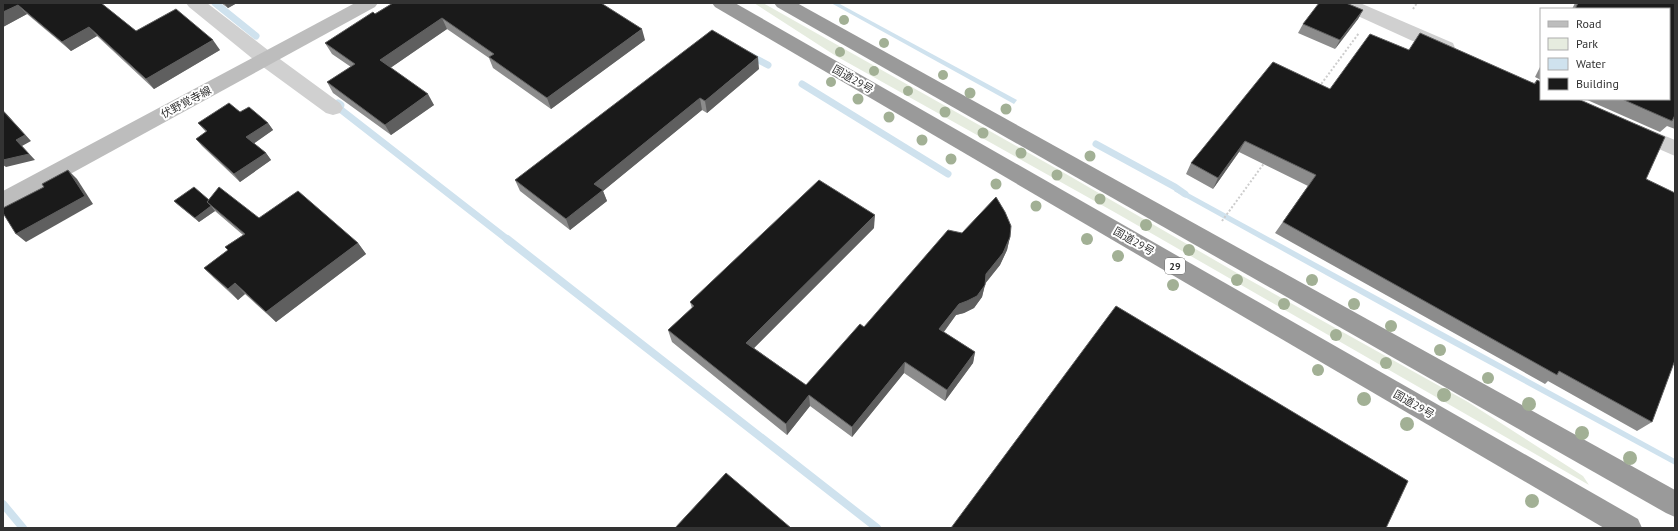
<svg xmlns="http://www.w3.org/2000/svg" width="1678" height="531" viewBox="0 0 1678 531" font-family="'PT Sans','Noto Sans JP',sans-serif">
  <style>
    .green { fill: #e6ecdf }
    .water { fill: #cfe2ee }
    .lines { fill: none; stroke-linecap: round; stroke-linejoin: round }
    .stream-far1 { stroke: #cfe2ee; stroke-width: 7 }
    .stream { stroke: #cfe2ee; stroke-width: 8 }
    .path { stroke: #cdcdcd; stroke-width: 2; stroke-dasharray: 2 2; stroke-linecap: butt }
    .street { fill: #d0d0d0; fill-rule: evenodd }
    .secondary { fill: #bdbdbd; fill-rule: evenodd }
    .highway { fill: #9a9a9a; fill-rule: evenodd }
    .tree { fill: #a2b095 }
    .wall { fill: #8c8c8c }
    .shaded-wall { fill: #5f5f5f }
    .building { fill: #1a1a1a; stroke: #5f5f5f }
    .labels { text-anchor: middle; stroke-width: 4; stroke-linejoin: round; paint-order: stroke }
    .shield { fill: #fff; stroke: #707070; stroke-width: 1 }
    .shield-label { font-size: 10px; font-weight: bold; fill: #333 }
    .street-label { font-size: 11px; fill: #333; stroke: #fff }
  </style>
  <rect width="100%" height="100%" fill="#fff"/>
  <polygon class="green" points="754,3 763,3 1066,174 1237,273 1468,402 1583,476 1589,485 1116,213 836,56"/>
  <g class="water">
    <polygon points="831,3 838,3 1017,100 1014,104"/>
    <polygon points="1177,187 1675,459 1675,465 1411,322 1174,191"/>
  </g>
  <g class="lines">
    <g class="stream-far1">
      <polyline points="215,3 256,36"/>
      <polyline points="749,55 768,65"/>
      <polyline points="802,84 948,174"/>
      <polyline points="338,103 341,105 340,109 508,240"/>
      <polyline points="1096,144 1175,187 1185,194"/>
    </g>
    <g class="stream">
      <polyline points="507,239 877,528"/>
      <polyline points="3,504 23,528"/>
    </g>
    <g class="path">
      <polyline points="1413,9 1417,3"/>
      <polyline points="1319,87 1359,33"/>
      <polyline points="1222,221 1265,162"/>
    </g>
    <g class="street">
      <polygon points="186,3 207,3 273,54 340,103 343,108 340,113 333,115 326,113 259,64 189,7"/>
      <polygon points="1335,3 1360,3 1453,43 1455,48 1453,53 1446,54 1439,53 1338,7"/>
      <polygon points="1636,124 1675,140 1675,156 1629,136 1626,131 1629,126"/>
    </g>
    <polygon class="secondary" points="355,3 378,3 375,7 10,207 3,209 3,191"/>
    <g class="highway">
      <polygon points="712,3 735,3 1638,519 1642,528 1604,528 715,7"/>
      <polygon points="774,3 797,3 1675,490 1675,517 1666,513 777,7"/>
    </g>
  </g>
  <g class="tree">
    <circle cx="844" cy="20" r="5"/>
    <circle cx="884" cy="43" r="5"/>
    <circle cx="840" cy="52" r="5"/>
    <circle cx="874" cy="71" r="5"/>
    <circle cx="943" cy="75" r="5"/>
    <circle cx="831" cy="82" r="5"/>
    <circle cx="908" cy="91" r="5"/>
    <circle cx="970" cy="93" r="5.5"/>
    <circle cx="858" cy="99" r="5.5"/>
    <circle cx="1006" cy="109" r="5.5"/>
    <circle cx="945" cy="112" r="5.5"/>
    <circle cx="889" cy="117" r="5.5"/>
    <circle cx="983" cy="133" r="5.5"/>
    <circle cx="922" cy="140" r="5.5"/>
    <circle cx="1021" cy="153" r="5.5"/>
    <circle cx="1090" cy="156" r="5.5"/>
    <circle cx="951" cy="159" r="5.5"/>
    <circle cx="1057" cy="175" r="5.5"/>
    <circle cx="996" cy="184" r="5.5"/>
    <circle cx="1100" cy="199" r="5.5"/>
    <circle cx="1036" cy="206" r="5.5"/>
    <circle cx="1146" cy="225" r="6"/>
    <circle cx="1087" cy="239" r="6"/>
    <circle cx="1189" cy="250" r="6"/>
    <circle cx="1118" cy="256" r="6"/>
    <circle cx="1237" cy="280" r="6"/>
    <circle cx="1312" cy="280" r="6"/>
    <circle cx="1173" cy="285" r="6"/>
    <circle cx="1284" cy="304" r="6"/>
    <circle cx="1354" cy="304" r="6"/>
    <circle cx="1391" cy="326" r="6"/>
    <circle cx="1336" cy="335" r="6"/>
    <circle cx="1440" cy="350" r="6"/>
    <circle cx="1386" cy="363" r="6"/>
    <circle cx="1318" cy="370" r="6"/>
    <circle cx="1488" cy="378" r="6"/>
    <circle cx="1444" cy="395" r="7"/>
    <circle cx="1364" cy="399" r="7"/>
    <circle cx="1529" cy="404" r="7"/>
    <circle cx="1407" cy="424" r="7"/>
    <circle cx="1582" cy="433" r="7"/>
    <circle cx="1630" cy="458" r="7"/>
    <circle cx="1532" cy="501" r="7"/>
  </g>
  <g class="wall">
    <polygon points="3,3 101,3 136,31 220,50 154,89 97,36 71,51 27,14 3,27"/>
    <polygon points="221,3 237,3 228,8"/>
    <polygon points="393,3 645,40 551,109 493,68 489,58 447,29 390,68 434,105 391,135 333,93 327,82 351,67 332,54 325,43"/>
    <polygon points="1575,3 1675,3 1675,129 1667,126 1660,132 1585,99 1669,99 1669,9 1572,9"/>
    <polygon points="1363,10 1358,19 1335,49 1298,33 1303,24"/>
    <polygon points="1409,50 1534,83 1537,80 1646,179 1652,422 1637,431 1548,381 1545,384 1275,233 1308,186 1239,152 1213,189 1186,174 1191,163 1330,89"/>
    <polygon points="1541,65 1541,80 1535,77"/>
    <polygon points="759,69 707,113 702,110 603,191 607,201 570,230 520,191 515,180"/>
    <polygon points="240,112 268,123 273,130 254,143 266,153 271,160 240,182 202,146 196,139 206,132 198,123"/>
    <polygon points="209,200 259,218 358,243 366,254 276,322 245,294 238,300 214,278 204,268 228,250 225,247 243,235 215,211 199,222 178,205 174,201"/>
    <polygon points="874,228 754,348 806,385 864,327 962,233 1010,237 1007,250 1000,265 985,284 982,297 974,308 964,313 956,315 944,332 975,352 973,363 945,401 904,373 852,437 810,406 787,435 672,342 668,330 692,308 690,302"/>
  </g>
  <g class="shaded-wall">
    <polygon points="224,3 237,3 228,8"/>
    <polygon points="18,5 27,14 3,27 3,12"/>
    <polygon points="1363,10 1358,19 1335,49 1340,40"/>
    <polygon points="442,18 447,29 386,71 380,60"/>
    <polygon points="89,27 97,36 71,51 62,42"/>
    <polygon points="642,29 645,40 551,109 547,98"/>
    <polygon points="213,40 220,50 154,89 146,79"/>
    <polygon points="758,57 759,69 707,113 705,101"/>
    <polygon points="428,94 434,105 391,135 385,125"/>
    <polygon points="700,98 702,110 603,191 607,201 570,230 566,219 594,184"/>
    <polygon points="3,110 31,141 22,146 35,160 6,167 3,165 3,160 16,140"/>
    <polygon points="268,123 273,130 252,145 246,137"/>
    <polygon points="1245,141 1239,152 1213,189 1218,178"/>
    <polygon points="266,153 271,160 240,182 234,174"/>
    <polygon points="68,170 77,179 93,204 26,242 16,234"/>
    <polygon points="211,206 215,211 199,222 195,218"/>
    <polygon points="875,215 874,228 748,354 746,343"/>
    <polygon points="1010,237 1007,250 1000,265 983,286 986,274"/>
    <polygon points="358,243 366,254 276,322 266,312"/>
    <polygon points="235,283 245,294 238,300 228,289"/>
    <polygon points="985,285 982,297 974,308 964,313 956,315 937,341 939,329 959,304"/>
    <polygon points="975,352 973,363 945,401 947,390"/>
    <polygon points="905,362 904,373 852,437 852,427"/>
    <polygon points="809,395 810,406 787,435 786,424"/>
  </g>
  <g class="building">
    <polygon points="3,3 101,3 136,31 176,9 213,40 146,79 89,27 62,42 18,5 3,12"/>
    <polygon points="393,3 601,3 642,29 547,98 489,57 494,54 442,18 380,60 428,94 385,125 327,82 355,64 325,43 373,12 375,14"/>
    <polygon points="1319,3 1346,3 1363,10 1340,40 1303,24"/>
    <polygon points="1578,3 1675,3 1675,115 1672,121 1622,99 1669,99 1669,9 1575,9"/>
    <polygon points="712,30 758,57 705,101 700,98 594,184 603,190 566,219 515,180"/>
    <polygon points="1420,33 1535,84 1537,80 1541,82 1541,99 1578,99 1665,137 1646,179 1675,193 1675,360 1652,422 1559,371 1557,375 1283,222 1316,175 1245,141 1218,178 1191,163 1273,62 1330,89 1370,34 1409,50"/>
    <polygon points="229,103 240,112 249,107 268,123 246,137 266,153 234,174 196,139 207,131 198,123"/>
    <polygon points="3,111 25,135 16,140 29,154 3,160"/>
    <polygon points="68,170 85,196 16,234 3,213 3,208 44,187 42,184"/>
    <polygon points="819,180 875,215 746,343 806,385 860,324 864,327 948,230 962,233 996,197 1005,212 1011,226 1010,237 1003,253 986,274 985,285 977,296 967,301 959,304 939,329 975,352 947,390 905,362 852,427 809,395 786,424 668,330 694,306 690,302"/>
    <polygon points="194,187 209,200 207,202 211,206 195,218 174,201"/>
    <polygon points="219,187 259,218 298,191 358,243 266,312 235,283 228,289 204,268 228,250 225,247 245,234 207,202"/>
    <polygon points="1116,306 1408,481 1386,528 951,528"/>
    <polygon points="726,473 791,528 675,528"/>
  </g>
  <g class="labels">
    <rect class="shield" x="1165" y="258" width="20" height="16" rx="3"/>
    <g class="shield-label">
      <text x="1175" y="270">29</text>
    </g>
    <g class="street-label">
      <text transform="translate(853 79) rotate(30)" y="4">国道29号</text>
      <text transform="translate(186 102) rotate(-28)" y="4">伏野覚寺線</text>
      <text transform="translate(1134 241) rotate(30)" y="4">国道29号</text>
      <text transform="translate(1414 404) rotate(30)" y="4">国道29号</text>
    </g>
  </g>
  <rect width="1678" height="531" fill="none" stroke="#333333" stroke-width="8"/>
  <rect x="1540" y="8" width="130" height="92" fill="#ffffff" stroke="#adadad"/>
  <rect x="1548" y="21" width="20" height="6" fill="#bdbdbd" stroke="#adadad"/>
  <text x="1576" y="28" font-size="12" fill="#333333">Road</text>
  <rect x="1548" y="38" width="20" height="12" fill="#e6ecdf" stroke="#adadad"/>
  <text x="1576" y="48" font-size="12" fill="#333333">Park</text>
  <rect x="1548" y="58" width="20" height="12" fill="#cfe2ee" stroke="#adadad"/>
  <text x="1576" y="68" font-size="12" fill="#333333">Water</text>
  <rect x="1548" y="78" width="20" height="12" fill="#1a1a1a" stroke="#adadad"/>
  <text x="1576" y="88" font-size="12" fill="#333333">Building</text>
</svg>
